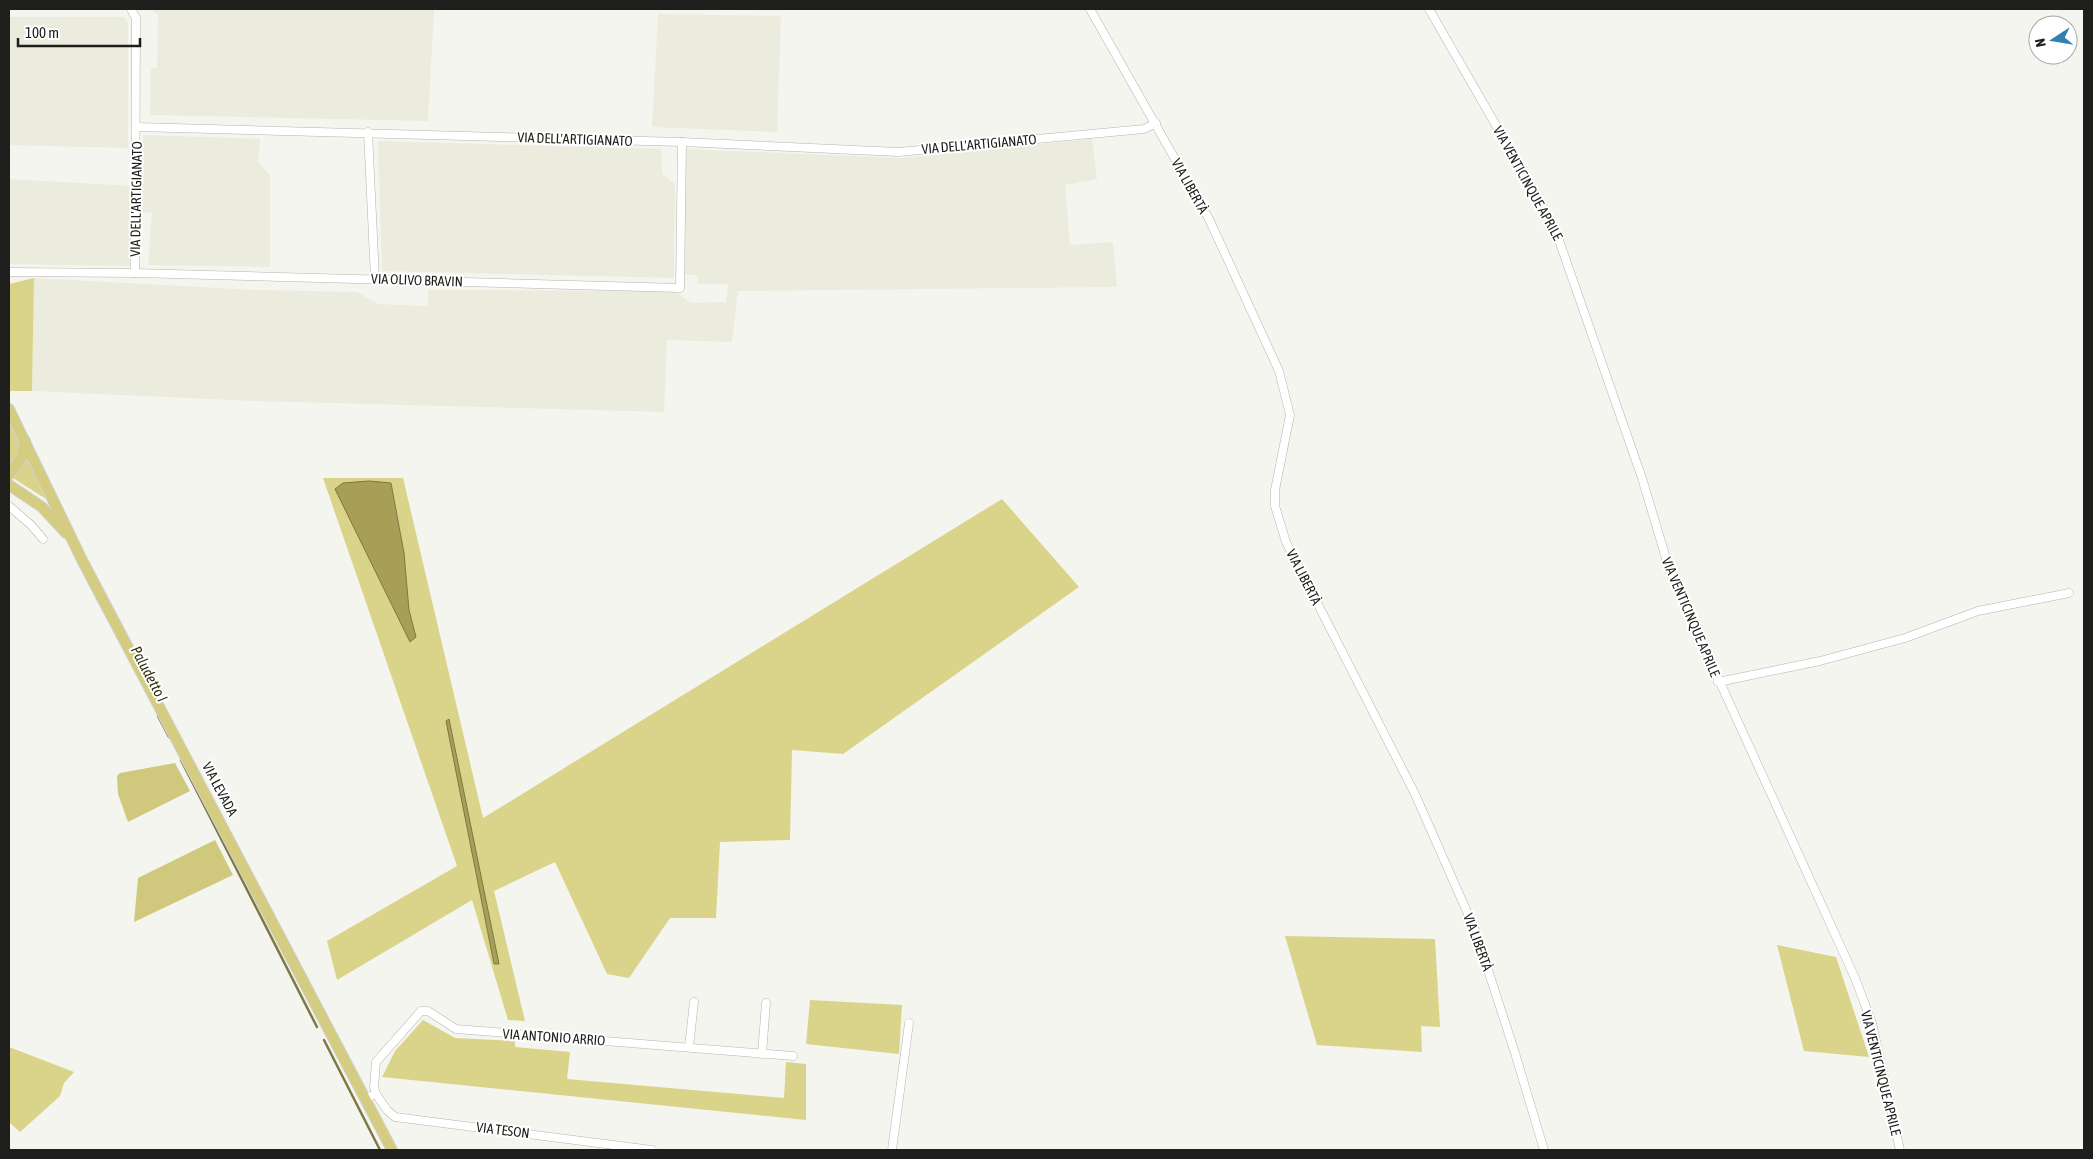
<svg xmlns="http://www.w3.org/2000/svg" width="2093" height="1159" viewBox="0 0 2093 1159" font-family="'Asap Condensed',sans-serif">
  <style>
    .built { fill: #ebebde }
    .green { fill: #dad38a }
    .forest { fill: #cfc87d }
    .water { fill: #a69f55; stroke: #7d7844 }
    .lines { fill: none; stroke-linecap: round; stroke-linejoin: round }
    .stream { stroke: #7d7844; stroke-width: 2.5 }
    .minor-casing { stroke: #b4b4af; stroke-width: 9 }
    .major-casing { stroke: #d2d2d2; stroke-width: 12 }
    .minor { stroke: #fff; stroke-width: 8 }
    .major { stroke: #d3cc81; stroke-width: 10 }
    .labels { text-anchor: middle; stroke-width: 4; stroke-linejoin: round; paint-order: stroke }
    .street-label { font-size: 14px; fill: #1e1e1c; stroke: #fff }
    .water-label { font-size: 15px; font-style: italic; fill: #33300e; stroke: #fff }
  </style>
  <rect width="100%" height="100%" fill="#f5f5f0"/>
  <g class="built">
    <polygon points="150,9 434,9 428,121 150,115 151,68 157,68 158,15"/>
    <polygon points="658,14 781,16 777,132 652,127"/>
    <polygon points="9,17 124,17 128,23 128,148 9,145"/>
    <polygon points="143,135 260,139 258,162 270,176 270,267 148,265 152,213 141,212"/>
    <polygon points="1092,139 1097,179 1065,185 1070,245 1113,242 1117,287 738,291 732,342 667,340 664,412 255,401 32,391 34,278 258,290 357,292 378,304 428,306 428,290 674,291 691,303 726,302 728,284 698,284 698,276 685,274 685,149 902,158"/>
    <polygon points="378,141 661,149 662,174 675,184 674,278 382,271"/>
    <polygon points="9,179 132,186 130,266 10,264"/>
  </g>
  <g class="green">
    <polygon points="34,278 32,391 10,391 9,284"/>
    <path d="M9 415C23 441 27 444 9 470Z"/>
    <polygon points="28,457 47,497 46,499 13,478"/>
    <polygon points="323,478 403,478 483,818 1002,499 1079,587 843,754 792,750 790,840 720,842 716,918 670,918 629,978 607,974 555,862 494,891 525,1021 508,1020 472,900 337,980 327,941 457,866"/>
    <polygon points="1285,936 1435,939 1440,1027 1421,1026 1422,1052 1317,1045"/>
    <polygon points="1777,945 1836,957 1869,1057 1804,1051"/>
    <polygon points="810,1000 902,1005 899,1054 806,1044"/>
    <polygon points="423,1020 455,1038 515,1041 515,1047 570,1052 567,1079 784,1098 786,1062 806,1064 806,1120 382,1077 395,1051"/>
    <polygon points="9,1047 74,1072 64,1083 60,1096 20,1132 9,1122"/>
  </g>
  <g class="forest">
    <polygon points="175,763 190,791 128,822 118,794 117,776 120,773"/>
    <polygon points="215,840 233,875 134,922 138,878"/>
  </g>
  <g class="water">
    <polygon points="369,481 391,483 404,553 409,610 416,637 410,642 335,489 343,483"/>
    <polygon points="449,719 499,964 494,964 446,721"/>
  </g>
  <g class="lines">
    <g class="stream">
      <polyline points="158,716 169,737"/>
      <polyline points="181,760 317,1027"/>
      <polyline points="324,1040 380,1150"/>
    </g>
    <defs>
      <g id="minor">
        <polyline points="131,9 136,18 135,273"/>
        <polyline points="1090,9 1209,219 1279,371 1290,415 1275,490 1275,506 1286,542 1415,794 1475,930 1515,1053 1544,1150"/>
        <polyline points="1429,9 1554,226 1642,478 1671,575 1855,978 1872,1023 1900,1150"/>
        <polyline points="137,127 682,142 899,152 1144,129 1156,123"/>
        <polyline points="368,132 375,279"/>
        <polyline points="9,272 135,273 680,288 682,142"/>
        <polyline points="9,506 31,525 43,539"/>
        <polyline points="1718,682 1820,661 1905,638 1978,611 2069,593"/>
        <polyline points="689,1047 694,1002"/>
        <polyline points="762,1054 766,1003"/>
        <polyline points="376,1094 374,1087 376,1062 421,1011 428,1011 456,1029 793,1056"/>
        <polyline points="366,1098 376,1094 387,1110 395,1117 652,1150"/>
        <polyline points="892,1150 909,1023"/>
      </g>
      <g id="major">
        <polyline points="9,409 82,560 392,1150"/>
        <polyline points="9,475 22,457 25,441"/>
        <polyline points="9,485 42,507 66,533"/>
      </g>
    </defs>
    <use href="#minor" class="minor-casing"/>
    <use href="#major" class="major-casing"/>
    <use href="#minor" class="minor"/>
    <use href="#major" class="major"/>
  </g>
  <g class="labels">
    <g class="street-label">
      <text transform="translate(575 139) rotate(2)" y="5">VIA DELL'ARTIGIANATO</text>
      <text transform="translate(979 144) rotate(-5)" y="5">VIA DELL'ARTIGIANATO</text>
      <text transform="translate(1528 183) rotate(61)" y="5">VIA VENTICINQUE APRILE</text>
      <text transform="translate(1190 186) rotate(61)" y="5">VIA LIBERTÀ</text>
      <text transform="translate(136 199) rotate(-89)" y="5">VIA DELL'ARTIGIANATO</text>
      <text transform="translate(417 280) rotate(2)" y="5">VIA OLIVO BRAVIN</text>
      <text transform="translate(1304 577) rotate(63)" y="5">VIA LIBERTÀ</text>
      <text transform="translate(1691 617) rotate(67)" y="5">VIA VENTICINQUE APRILE</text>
      <text transform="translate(220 789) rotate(62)" y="5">VIA LEVADA</text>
      <text transform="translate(1478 942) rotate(70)" y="5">VIA LIBERTÀ</text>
      <text transform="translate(554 1037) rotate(4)" y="5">VIA ANTONIO ARRIO</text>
      <text transform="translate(1881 1073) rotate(76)" y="5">VIA VENTICINQUE APRILE</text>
      <text transform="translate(503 1130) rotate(7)" y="5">VIA TESON</text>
    </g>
    <g class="water-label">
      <text transform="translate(149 674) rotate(62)" y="5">Paludetto I</text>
    </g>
  </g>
  <rect width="2093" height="1159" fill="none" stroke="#1e1e1c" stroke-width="20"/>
  <g transform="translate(2053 40) rotate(258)"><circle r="24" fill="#ffffff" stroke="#a5a5a4"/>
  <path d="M0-4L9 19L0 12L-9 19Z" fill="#327fb2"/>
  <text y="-8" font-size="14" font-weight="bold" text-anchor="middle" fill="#1e1e1c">N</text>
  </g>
  <path d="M18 38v8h122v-8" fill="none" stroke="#1e1e1c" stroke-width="2.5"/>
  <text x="25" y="38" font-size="15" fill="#1e1e1c" stroke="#ffffff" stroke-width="4" paint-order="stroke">100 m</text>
</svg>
